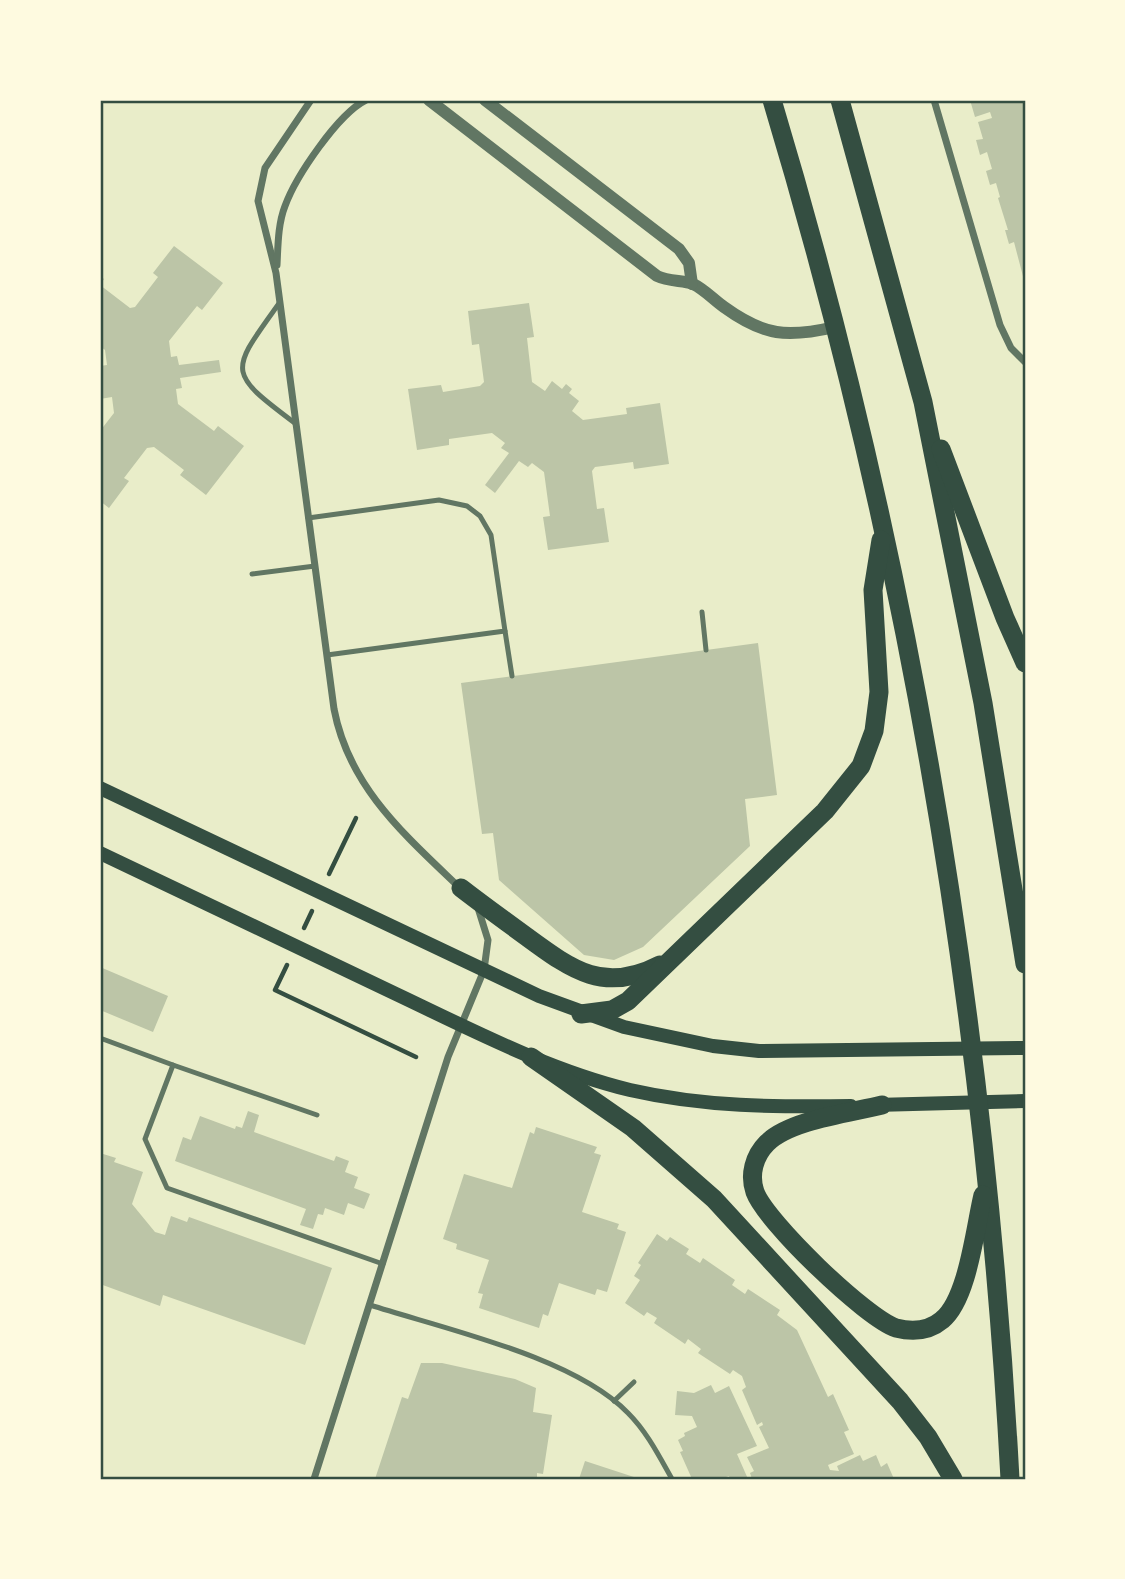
<svg xmlns="http://www.w3.org/2000/svg" width="1125" height="1579" viewBox="0 0 1125 1579" font-family="'PT Sans Narrow',sans-serif">
  <style>
    .building { fill: #bcc5a7 }
    .lines { fill: none; stroke-linecap: round; stroke-linejoin: round }
    .path { stroke: #344e41; stroke-width: 4.5 }
    .service { stroke: #617663; stroke-width: 5 }
    .minor { stroke: #617663; stroke-width: 7 }
    .tertiary { stroke: #617663; stroke-width: 12 }
    .secondary { stroke: #344e41; stroke-width: 14 }
    .trunk { stroke: #344e41; stroke-width: 19 }
    .neatline { fill: none; stroke: #344e41; stroke-width: 2.5 }
  </style>
  <rect width="100%" height="100%" fill="#e9edc9"/>
  <g class="building">
    <polygon points="970,100 1025,100 1025,284 1014,242 1009,244 1005,230 1008,230 998,198 1000,197 996,183 990,185 986,171 992,169 987,152 980,155 976,140 983,139 978,122 992,118 990,112 975,117"/>
    <polygon points="174,246 223,283 202,310 197,306 169,341 171,357 177,356 179,365 219,360 221,372 180,378 182,388 176,389 178,404 214,431 218,426 244,446 206,495 180,475 184,470 154,447 147,448 124,478 129,481 109,508 100,501 100,431 114,413 112,397 100,399 100,366 107,365 105,350 100,346 100,276 104,279 100,285 130,308 135,307 158,277 153,273"/>
    <polygon points="529,303 534,337 527,338 532,382 545,391 552,381 562,389 566,384 572,389 569,393 579,401 572,411 583,420 627,414 626,408 660,403 669,464 634,469 633,462 595,467 592,471 597,509 604,508 609,542 548,550 543,517 550,516 544,472 532,463 528,467 519,461 495,493 485,485 509,453 501,448 505,443 492,433 449,439 449,445 417,450 408,389 441,385 443,392 480,386 484,382 479,344 472,345 468,311"/>
    <polygon points="758,643 777,795 745,799 750,846 643,947 614,960 584,955 499,880 493,833 482,834 461,683"/>
    <polygon points="100,967 168,996 153,1032 100,1010"/>
    <polygon points="248,1111 259,1115 254,1132 334,1161 336,1156 349,1161 345,1172 358,1177 354,1188 370,1194 364,1209 348,1203 344,1215 325,1208 323,1215 318,1214 313,1229 300,1225 306,1209 175,1161 183,1137 191,1140 200,1116 235,1129 236,1126 242,1128"/>
    <polygon points="536,1127 597,1147 594,1153 601,1155 582,1212 619,1224 617,1229 626,1232 607,1292 597,1289 595,1295 559,1283 548,1316 543,1314 539,1328 479,1308 483,1294 478,1293 489,1260 456,1249 457,1244 443,1239 464,1174 512,1188 530,1132 534,1134"/>
    <polygon points="100,1153 116,1158 114,1162 143,1172 132,1204 155,1232 165,1235 171,1216 187,1222 189,1217 332,1268 305,1345 163,1295 160,1306 100,1284"/>
    <polygon points="657,1234 667,1241 670,1237 689,1249 686,1254 700,1263 703,1258 735,1280 732,1285 745,1294 748,1289 780,1310 777,1315 797,1330 828,1397 833,1394 849,1430 844,1432 854,1454 828,1465 830,1470 839,1471 837,1466 860,1455 863,1461 876,1455 881,1467 887,1463 894,1479 752,1479 750,1473 754,1471 747,1457 769,1448 759,1427 763,1425 762,1422 757,1425 742,1390 746,1387 742,1376 733,1370 730,1374 698,1353 701,1349 688,1339 685,1344 654,1323 657,1318 647,1312 644,1316 625,1303 640,1280 634,1276 641,1265 638,1263"/>
    <polygon points="421,1363 442,1363 515,1379 536,1388 533,1412 552,1415 543,1474 537,1473 537,1479 375,1479 402,1397 408,1399"/>
    <polygon points="711,1385 715,1393 729,1386 757,1446 737,1454 748,1479 730,1479 729,1476 720,1479 692,1479 680,1452 683,1451 678,1440 685,1436 684,1433 697,1427 692,1416 675,1415 677,1391 694,1393"/>
    <polygon points="585,1461 640,1479 579,1479"/>
  </g>
  <g class="lines">
    <g class="path">
      <polyline points="329,874 356,818"/>
      <polyline points="304,928 312,911"/>
      <polyline points="287,965 275,990 416,1057"/>
    </g>
    <g class="service">
      <path d="M280 302C230 372 225 371 296 424"/>
      <polyline points="308,518 439,500 467,506 480,516 491,535 505,631 327,655"/>
      <polyline points="252,574 315,566"/>
      <polyline points="702,612 706,650"/>
      <polyline points="505,631 512,676"/>
      <polyline points="100,1038 173,1065"/>
      <polyline points="317,1115 173,1065 145,1139 167,1188 383,1264"/>
      <path d="M370 1305C445 1329 574 1357 628 1413 647 1432 659 1456 672 1479"/>
      <polyline points="614,1401 634,1382"/>
    </g>
    <g class="minor">
      <path d="M311 100 265 168 258 201 276 273 334 709C349 788 406 836 461 889"/>
      <polyline points="934,100 1000,325 1011,348 1025,362"/>
      <path d="M277 265C278 245 278 224 285 206 296 176 338 114 366 100"/>
      <polyline points="314,1479 448,1057 484,970 488,940 478,908"/>
    </g>
    <g class="tertiary">
      <path d="M429 100 657 276C669 282 684 280 693 284 704 289 714 300 724 307 764 336 787 338 835 327"/>
      <polyline points="485,100 679,249 689,263 692,284"/>
    </g>
    <g class="secondary">
      <polyline points="100,788 539,996 624,1027 713,1046 759,1051 1025,1048"/>
      <path d="M100 853C198 900 297 947 396 994 472 1030 548 1070 630 1090 704 1107 776 1107 851 1106"/>
      <polyline points="875,1105 1025,1101"/>
    </g>
    <g class="trunk">
      <path d="M772 100C907 548 985 1011 1010 1479"/>
      <polyline points="840,100 923,402 983,703 1025,964"/>
      <polyline points="941,449 1005,618 1025,663"/>
      <path d="M461 888C483 905 505 921 527 937 572 970 604 994 660 965"/>
      <polyline points="581,1014 612,1010 628,1001 825,811 861,766 874,731 879,692 873,590 881,540"/>
      <polyline points="531,1057 633,1128 714,1199 900,1401 928,1437 953,1479"/>
      <path d="M882 1105C850 1113 790 1120 767 1143 754 1156 749 1175 755 1192 766 1222 866 1318 896 1328 912 1332 929 1331 942 1320 968 1299 975 1228 983 1195"/>
    </g>
  </g>
  <rect width="1125" height="1579" fill="none" stroke="#fefae0" stroke-width="203"/>
  <rect x="102" y="102" width="922" height="1376" class="neatline"/>
</svg>
